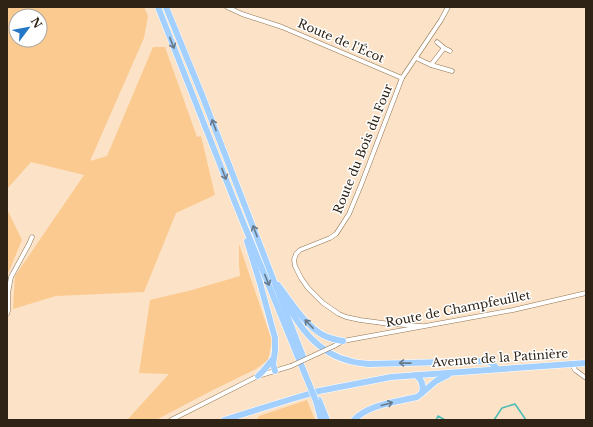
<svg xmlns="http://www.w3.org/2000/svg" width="593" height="427" viewBox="0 0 593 427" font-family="'Libre Baskerville',serif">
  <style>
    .green { fill: #fbca90; fill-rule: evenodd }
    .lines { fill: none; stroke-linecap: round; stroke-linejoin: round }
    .stream { stroke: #4abcb7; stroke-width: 1.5 }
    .minor-casing { stroke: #907554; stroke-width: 5 }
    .primary-casing { stroke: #fff; stroke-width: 7 }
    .minor { stroke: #fff; stroke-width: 4 }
    .primary { stroke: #a3d0fe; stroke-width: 6 }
    .minor-bridge-casing { stroke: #907554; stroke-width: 5; stroke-linecap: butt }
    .primary-bridge-casing { stroke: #fff; stroke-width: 7; stroke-linecap: butt }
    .minor-bridge { stroke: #fff; stroke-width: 4 }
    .primary-bridge { stroke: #a3d0fe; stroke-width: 6 }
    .oneway { stroke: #687a8a }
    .labels { text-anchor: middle; stroke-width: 3; stroke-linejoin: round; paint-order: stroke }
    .street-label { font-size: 12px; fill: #2e2315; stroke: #fff }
  </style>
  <rect width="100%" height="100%" fill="#fce3c7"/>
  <g class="green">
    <path d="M7 7H144L148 16 144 38 90 161 107 156 153 47H165L197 137 201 136 215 195 176 213 144 292 56 296 13 309 15 276 84 175 31 162 7 189ZM16 16H40V40H16Z"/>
    <polygon points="7,209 22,240 7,276 7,282"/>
    <polygon points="239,244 272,341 268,360 256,369 211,391 156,420 127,420 169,374 139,373 150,300 192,290 240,276 239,265"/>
    <polygon points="307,400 315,420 257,420 259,416"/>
  </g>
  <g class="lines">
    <g class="stream">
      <polyline points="436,420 438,416 445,420"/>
      <polyline points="494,420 502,408 515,404 526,420"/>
    </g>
    <defs>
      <g id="minor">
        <polyline points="227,7 242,14 282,27 402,78"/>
        <polyline points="437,42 444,48 450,51"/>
        <polyline points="416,58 431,65 444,48"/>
        <polyline points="431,65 452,71"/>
        <polyline points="7,314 8,311 8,293 11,277 29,244 32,237"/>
        <polyline points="422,326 390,324 360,320 346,317 339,314 323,303 308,288 301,278 295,266 294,260 296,254 300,250 330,238 336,234 340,228 349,214 361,185 402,78 441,20 448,7"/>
        <polyline points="334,346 343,341 513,310 586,293"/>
        <polyline points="572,364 575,370 586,378"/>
        <polyline points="171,420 258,376 291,366"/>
      </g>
      <g id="primary">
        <polyline points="158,7 236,205 309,384"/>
        <polyline points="166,7 202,95 304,359"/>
        <polyline points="247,241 260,283 275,338 275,351 273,364 275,371"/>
        <path d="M278 285C291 302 306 327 325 336 331 339 337 340 343 341"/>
        <path d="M284 298C298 326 317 353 350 361 356 363 362 363 369 364L485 361 492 363 497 369"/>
        <path d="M416 375C422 380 424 386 422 393"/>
        <polyline points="258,376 264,370 273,359"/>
        <polyline points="319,400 327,420"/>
        <polyline points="316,401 321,420"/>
        <polyline points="224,420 295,398 319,391 391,377 586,363"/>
        <path d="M354 420C369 404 397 402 417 397L422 393 436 381 448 375"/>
      </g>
    </defs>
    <use href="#minor" class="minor-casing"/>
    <use href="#primary" class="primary-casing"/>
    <use href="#minor" class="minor"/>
    <use href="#primary" class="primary"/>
    <defs>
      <polyline id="minor-bridge" points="291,366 334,346"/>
      <polyline id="primary-bridge" points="309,384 316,401"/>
    </defs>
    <use href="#minor-bridge" class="minor-bridge-casing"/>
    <use href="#primary-bridge" class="primary-bridge-casing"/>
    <use href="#minor-bridge" class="minor-bridge"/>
    <use href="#primary-bridge" class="primary-bridge"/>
  </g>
  <defs><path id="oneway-shaft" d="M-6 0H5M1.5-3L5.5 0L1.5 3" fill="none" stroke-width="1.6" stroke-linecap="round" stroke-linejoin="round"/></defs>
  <g class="oneway">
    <use href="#oneway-shaft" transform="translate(172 43) rotate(68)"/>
    <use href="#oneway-shaft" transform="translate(214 125) rotate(-111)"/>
    <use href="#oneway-shaft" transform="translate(224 174) rotate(69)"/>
    <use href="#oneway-shaft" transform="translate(255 231) rotate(-111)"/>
    <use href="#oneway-shaft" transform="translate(267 280) rotate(68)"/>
    <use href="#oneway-shaft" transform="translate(309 324) rotate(-134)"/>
    <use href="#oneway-shaft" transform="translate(405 363) rotate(-179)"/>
    <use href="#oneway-shaft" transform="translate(387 404) rotate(-15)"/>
  </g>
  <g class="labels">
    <g class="street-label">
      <text transform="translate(341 41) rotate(23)" y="4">Route de l'Écot</text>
      <text transform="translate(363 149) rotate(-68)" y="4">Route du Bois du Four</text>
      <text transform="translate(458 309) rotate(-11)" y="4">Route de Champfeuillet</text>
      <text transform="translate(500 358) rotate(-4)" y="4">Avenue de la Patinière</text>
    </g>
  </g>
  <rect width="593" height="427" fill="none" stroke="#2e2315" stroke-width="16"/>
  <g transform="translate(28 28) rotate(58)"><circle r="19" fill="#ffffff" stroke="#aba7a1"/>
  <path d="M0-3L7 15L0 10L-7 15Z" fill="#2377c5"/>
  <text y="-6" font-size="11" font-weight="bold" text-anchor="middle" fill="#2e2315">N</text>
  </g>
</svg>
